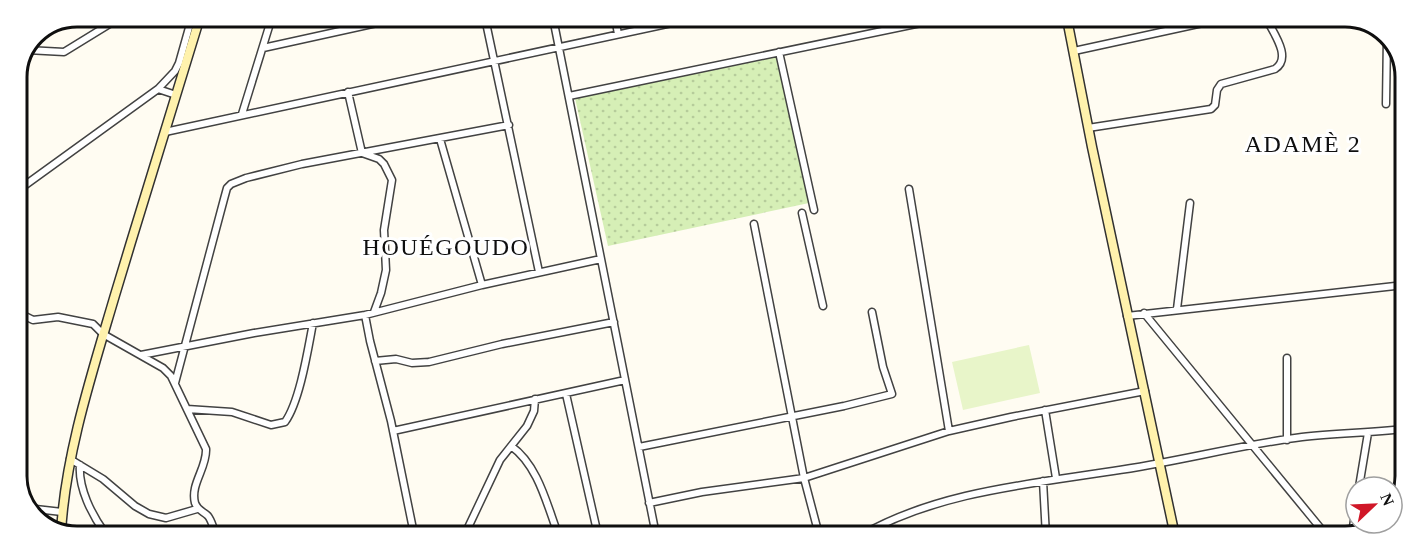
<svg xmlns="http://www.w3.org/2000/svg" width="1422" height="553" font-family="'Times New Roman',serif">
<defs>
<pattern id="grass-dots" width="8" height="8" patternUnits="userSpaceOnUse" patternTransform="scale(1.5)"><rect width="8" height="8" fill="#d6efb6"/><path d="M2 2h.1M6 6h.1" fill="none" stroke="#b6cc9b" stroke-width="1.8" stroke-linecap="round"/></pattern>
</defs>
<rect width="100%" height="100%" fill="#fffcf2"/>
<path fill="url(#grass-dots)" d="M777 57 809 203 608 246 575 98Z"/>
<path fill="#e8f5c9" d="M1029 345 1040 393 963 410 952 362Z"/>
<g fill="none" stroke-linecap="round" stroke-linejoin="round">
<defs>
<path id="street" d="M485 18 539 272
M553 18 656 535
M615 18 618 34
M263 48 404 17
M27 50 64 52 121 17
M1074 51 1221 19
M779 52 814 210
M158 89 176 95
M348 92 362 153 379 159 384 164 392 180 384 230 386 270 381 293 374 312
M569 96 940 19
M1386 104 1387 36
M242 114 272 17
M1088 128 1211 109 1215 105 1217 90 1221 84 1275 69C1292 58 1274 34 1267 20
M165 132 695 18
M440 139 482 285
M909 189 949 431
M17 191 158 89 175 71 179 63 192 17
M802 213 823 306
M1177 309 1190 203
M17 312 33 320 58 317 93 324 103 334 163 368 171 376 206 449C207 468 190 484 195 503 198 511 203 511 208 516 212 521 213 528 216 534
M1144 313 1327 536
M365 315 370 341 391 421 414 534
M1127 316 1404 285
M141 355 254 333 365 315 482 285 601 259
M375 361 396 359 412 363 429 362 502 344 614 322
M175 383 224 199 227 188 231 184 246 178 302 164 509 125
M566 394 598 535
M187 409 232 412 271 425 285 422C300 401 308 349 313 323
M1045 410 1056 478
M393 431 625 380
M1287 440V358
M511 446C538 465 547 505 558 534
M639 447 844 406 892 394 883 367 872 312
M70 459 103 479 135 506 149 514 166 518 197 509
M80 465C78 488 92 515 105 533
M1043 481 1046 536
M1359 487 1368 433
M649 503 702 492 804 478 754 224
M27 508 62 512
M465 534 500 460 527 426 534 411 535 399
M1352 534 1356 507
M819 535 804 478 949 431 1011 417 1145 391
M862 535C937 492 1030 484 1113 471 1177 462 1239 445 1302 437 1336 433 1369 433 1403 429"/>
<path id="secondary" d="M1067 19 1092 147 1175 536
M61 533C65 455 93 370 115 295 143 202 172 109 200 17"/>
</defs>
<use href="#street" stroke="#424242" stroke-width="9"/>
<use href="#secondary" stroke="#313131" stroke-width="11"/>
<use href="#street" stroke="#fff" stroke-width="6"/>
<use href="#secondary" stroke="#fff2ad" stroke-width="8"/>
</g>
<g text-anchor="middle" dominant-baseline="central" stroke-width="6" stroke-linejoin="round" paint-order="stroke">
<g font-size="24" letter-spacing="1.5" fill="#0f0f0f" stroke="#fff">
<text x="1303" y="144">ADAMÈ 2</text>
<text x="446" y="247">HOUÉGOUDO</text>
</g>
</g>
<path d="M0 0H1422V553H0ZM77 27H1345A50 50 0 0 1 1395 77V476A50 50 0 0 1 1345 526H77A50 50 0 0 1 27 476V77A50 50 0 0 1 77 27Z" fill="#fff" fill-rule="evenodd"/>
<path fill="none" stroke="#0f0f0f" stroke-width="3" d="M77 27H1345A50 50 0 0 1 1395 77V476A50 50 0 0 1 1345 526H77A50 50 0 0 1 27 476V77A50 50 0 0 1 77 27Z"/>
<g transform="translate(1374 505) rotate(67)"><circle r="28" fill="#ffffff" stroke="#9f9f9f" stroke-width="1.5"/>
<path d="M0-4.5L10 22L0 15L-10 22Z" fill="#d01728"/>
<text y="-9" font-size="16" font-weight="bold" text-anchor="middle" fill="#0f0f0f">N</text>
</g>
</svg>
